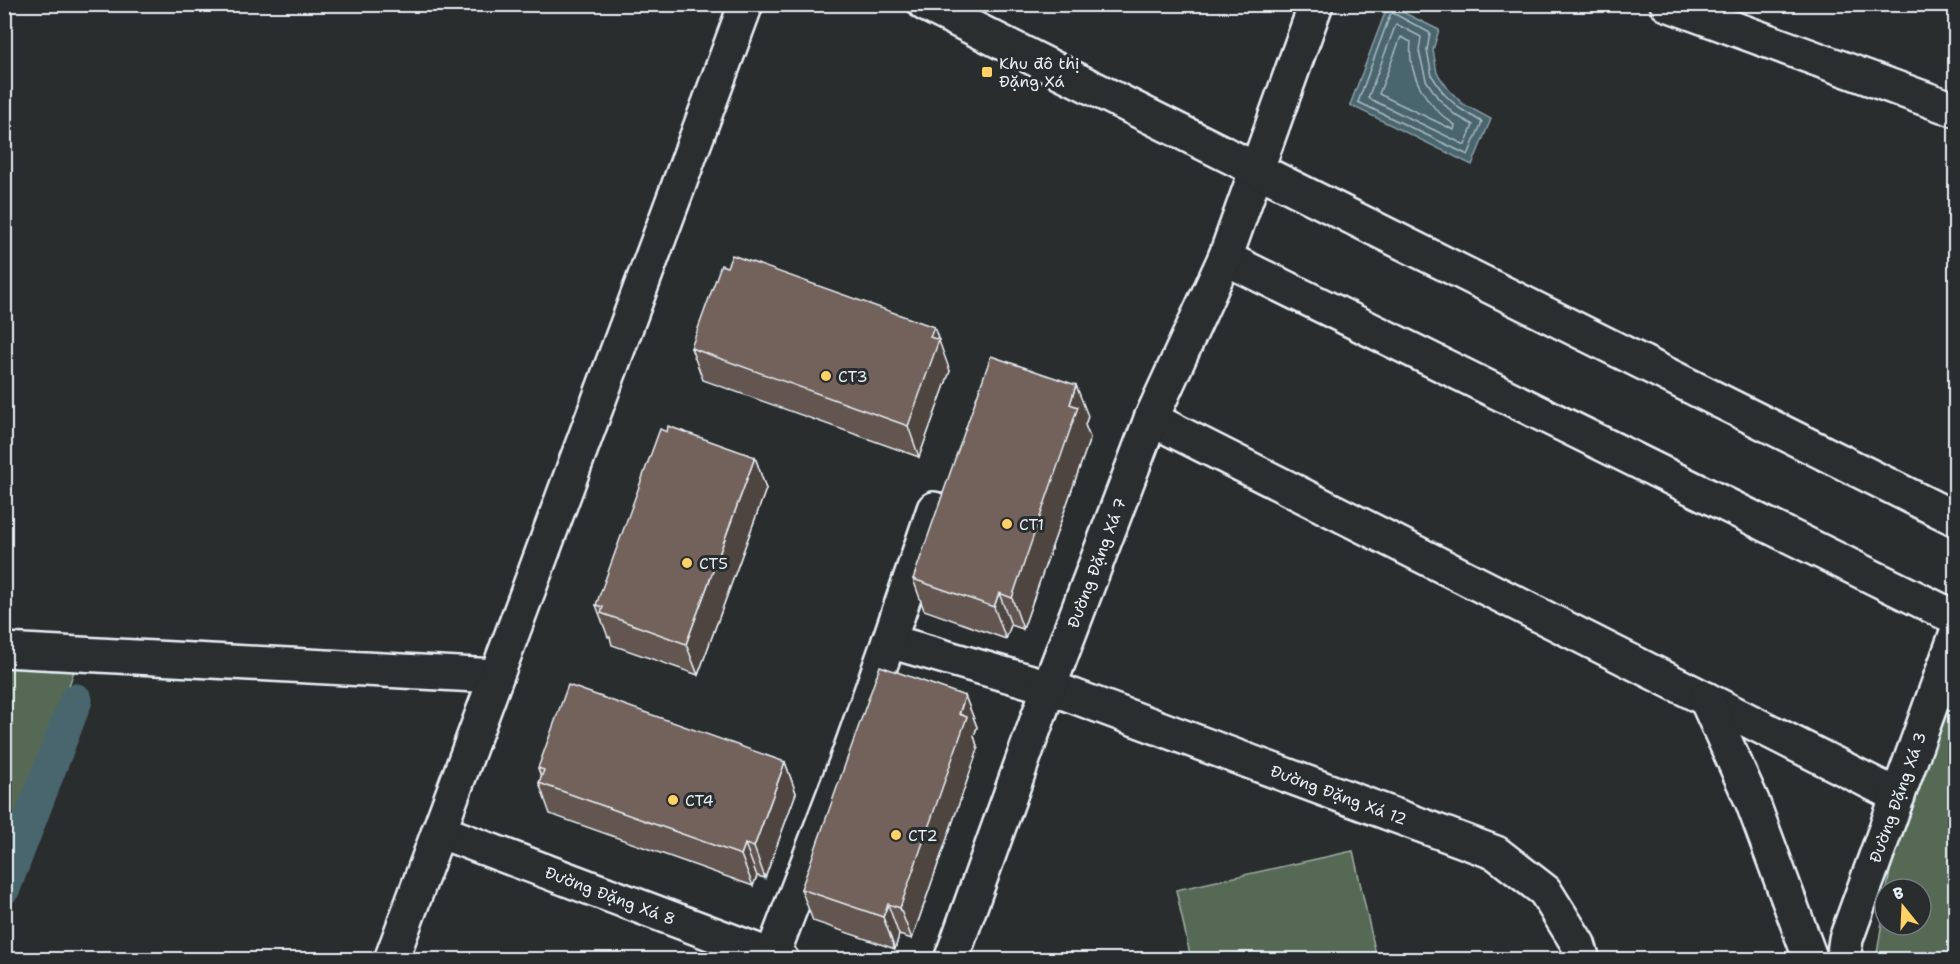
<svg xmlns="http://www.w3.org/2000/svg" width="1960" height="964" font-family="'Shantell Sans',sans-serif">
<rect width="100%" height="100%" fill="#2a2d2e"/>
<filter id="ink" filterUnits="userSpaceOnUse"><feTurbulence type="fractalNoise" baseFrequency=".0167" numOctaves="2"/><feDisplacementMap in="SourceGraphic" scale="12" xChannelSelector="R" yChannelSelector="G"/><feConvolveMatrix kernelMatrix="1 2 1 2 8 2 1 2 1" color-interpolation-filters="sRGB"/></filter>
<g filter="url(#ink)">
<path fill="#546955" stroke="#9eada6" stroke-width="1.5" d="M5 650H81L5 877Z
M1955 679V959L1876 960 1885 903V925H1921V889H1887L1897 828Z
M1353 851 1377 959H1191L1176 890Z"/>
<path fill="#4a656e" stroke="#899da5" stroke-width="1.5" d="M1388 5 1439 30 1433 50 1437 73 1449 90 1463 104 1491 119 1472 165 1350 105Z"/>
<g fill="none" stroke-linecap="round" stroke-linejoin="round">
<path stroke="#a9b9c1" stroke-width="1.5" d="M1393 13 1430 33 1427 50 1432 76 1444 94 1459 108 1482 122 1468 155 1358 102 1390 15Z
M1396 24 1421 37 1419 51 1426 80 1438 98 1454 114 1473 125 1465 145 1368 98Z
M1401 37 1411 42C1407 75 1428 108 1455 125L1454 130 1379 94Z"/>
<path stroke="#4a656e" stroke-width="33" d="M4 888 76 700"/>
<defs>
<g id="minor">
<path d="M1667 4 1956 110"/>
<path d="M1225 258 1956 618"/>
<path d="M1151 419 1898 796"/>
<path id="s1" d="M934 509 889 641 1049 687 1496 853 1545 891 1578 944 1583 960"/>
<path d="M4 650 496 676"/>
<path d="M1706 699 1752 801 1811 960"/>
<path id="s2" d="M439 831 782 960"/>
<path d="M772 956 844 768 889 641"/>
<path id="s3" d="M951 960 1049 687 1151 419 1225 258 1316 4"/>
<path id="s4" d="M1843 960 1846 939 1956 635"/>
</g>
<path id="tertiary" d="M925 4 1956 519
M391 960 746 4"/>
</defs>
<use href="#minor" stroke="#e8f1f8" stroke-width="38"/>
<use href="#tertiary" stroke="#e8f1f8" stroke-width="38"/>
<use href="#minor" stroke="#2a2d2e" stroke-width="33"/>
<use href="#tertiary" stroke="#2a2d2e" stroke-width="33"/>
</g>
<path fill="#63544f" stroke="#e8f1f8" stroke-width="1.5" d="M691 348 950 371 919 457 703 380Z
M1088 416 1085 425 1090 438 1023 629 1011 625 1006 639 924 610 913 579Z
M755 457 766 489 698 675 612 645 610 637H608L596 605Z
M965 696 977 727 974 736 978 749 912 939 899 935 895 949 813 921 801 889Z
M785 762 796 793 765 878 757 876 753 886 550 814 539 783 541 777 538 768Z"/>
<path fill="#504540" stroke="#e8f1f8" stroke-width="1.5" d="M934 327 950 371 919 457 908 426 930 337Z
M1076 385 1088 416 1085 425 1090 438 1023 629 1012 598 1070 404Z
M755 457 766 489 698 675 686 644Z
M999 593 1011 625 1006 639 994 607Z
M965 696 977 727 974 736 978 749 912 939 900 908Z
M785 762 796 793 765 878 754 847Z
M745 844 757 876 753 886 741 855Z
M888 904 899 935 895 949 883 917Z"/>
<path fill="#73625c" stroke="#e8f1f8" stroke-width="1.5" d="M732 255 934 327 930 337 939 340 908 426 691 348 721 265 727 267Z
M991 356 1076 385 1070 404 1078 407 1012 598 999 593 994 607 913 579Z
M668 426 755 457 686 644 601 613 603 607 596 605 660 429 667 432Z
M880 666 965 696 959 714 967 717 900 908 888 904 883 917 801 889Z
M568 685 785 762 754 847 745 844 741 855 539 783 544 770 538 768Z"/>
</g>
<g fill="#ffd166" stroke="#2a2d2e" stroke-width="2">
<rect x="981" y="66" width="12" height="12" rx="3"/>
<circle cx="826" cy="376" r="6"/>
<circle cx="1007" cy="524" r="6"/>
<circle cx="687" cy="563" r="6"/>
<circle cx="673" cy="800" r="6"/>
<circle cx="896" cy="835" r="6"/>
</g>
<g text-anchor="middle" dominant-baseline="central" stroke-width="6" stroke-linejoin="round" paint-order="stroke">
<g font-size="16" fill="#e8f1f8" stroke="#2a2d2e" text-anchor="start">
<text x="999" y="63">Khu đô thị<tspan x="999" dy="18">Đặng Xá</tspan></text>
<text x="838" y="376">CT3</text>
<text x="1019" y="524">CT1</text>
<text x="699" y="563">CT5</text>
<text x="685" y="800">CT4</text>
<text x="908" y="835">CT2</text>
</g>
<g font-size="16" fill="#e8f1f8" stroke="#2a2d2e">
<text stroke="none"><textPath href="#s3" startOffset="423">Đường Đặng Xá 7</textPath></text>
<text stroke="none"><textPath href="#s1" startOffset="615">Đường Đặng Xá 12</textPath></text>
<text stroke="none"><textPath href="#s4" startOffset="172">Đường Đặng Xá 3</textPath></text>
<text stroke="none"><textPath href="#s2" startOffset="183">Đường Đặng Xá 8</textPath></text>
</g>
</g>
<rect width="1960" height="964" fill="none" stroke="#2a2d2e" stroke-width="24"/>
<rect x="12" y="12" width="1936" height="940" fill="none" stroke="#e8f1f8" stroke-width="2" filter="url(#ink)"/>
<g transform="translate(1903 907) rotate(342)"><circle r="28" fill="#2a2d2e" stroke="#767b7f" stroke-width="1.5"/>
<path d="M0-4.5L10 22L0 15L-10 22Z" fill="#ffd166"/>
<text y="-9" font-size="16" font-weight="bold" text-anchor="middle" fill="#e8f1f8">B</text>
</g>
</svg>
